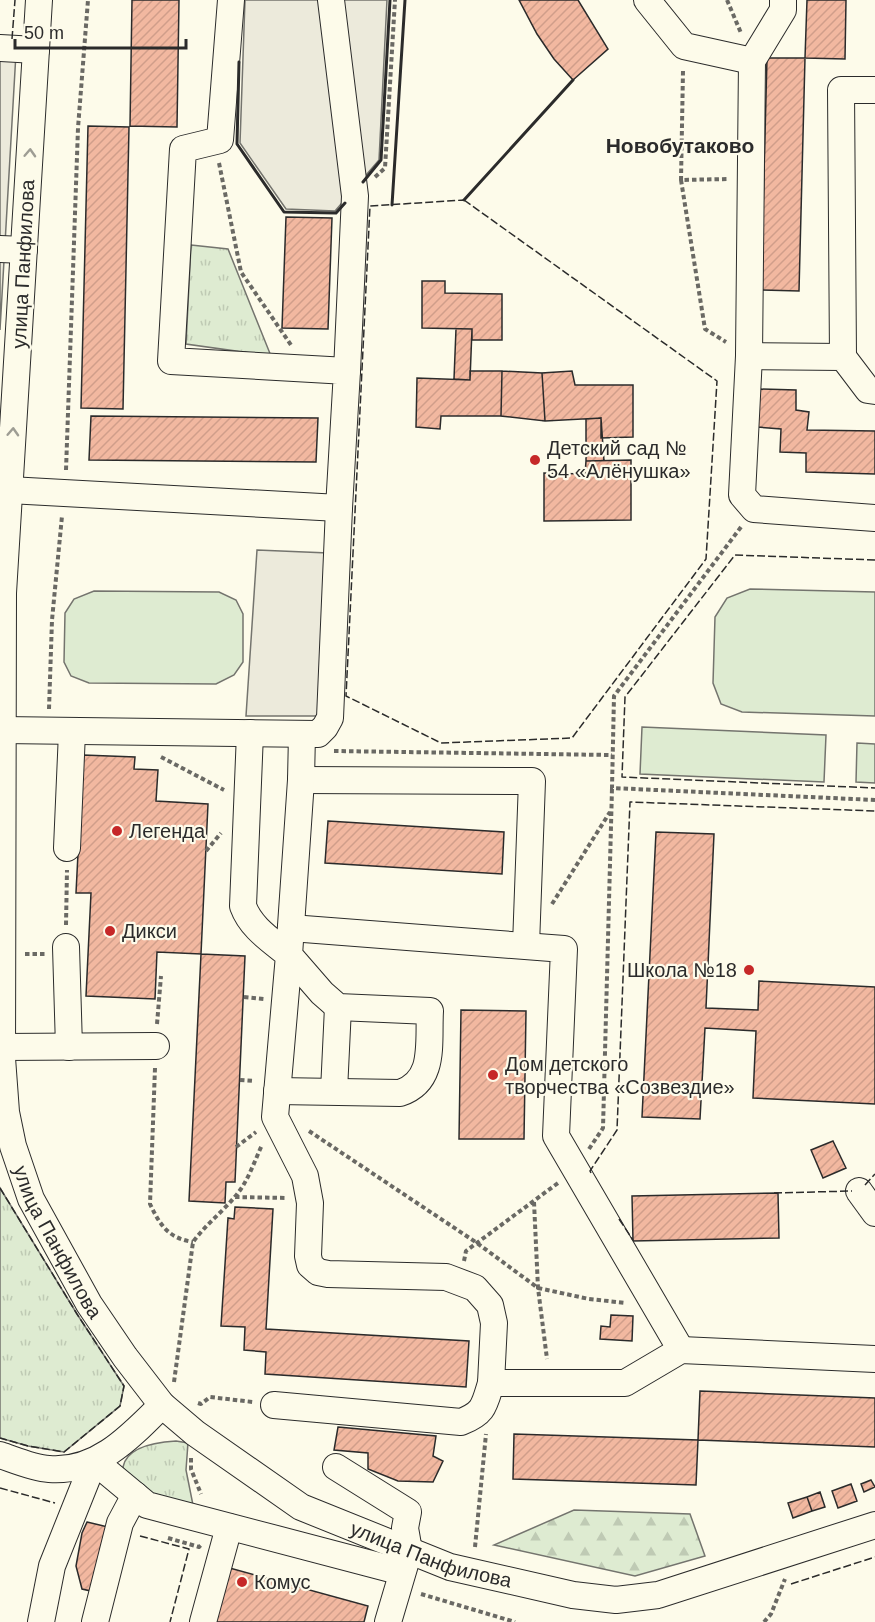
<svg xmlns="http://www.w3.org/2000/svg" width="875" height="1622" font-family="Arial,sans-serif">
<defs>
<pattern id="grass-tufts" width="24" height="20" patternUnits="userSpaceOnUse" patternTransform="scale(1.5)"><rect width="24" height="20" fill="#deebd1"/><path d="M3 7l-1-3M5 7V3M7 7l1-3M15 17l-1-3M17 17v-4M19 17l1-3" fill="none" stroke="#bfcab4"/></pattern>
<pattern id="forest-firs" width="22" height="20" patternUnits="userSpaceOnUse" patternTransform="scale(1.5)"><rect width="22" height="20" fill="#deebd1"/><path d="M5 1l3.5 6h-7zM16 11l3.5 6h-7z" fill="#bfcab4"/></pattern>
<pattern id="building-hatch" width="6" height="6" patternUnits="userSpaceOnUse" patternTransform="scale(1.5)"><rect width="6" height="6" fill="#f2b8a0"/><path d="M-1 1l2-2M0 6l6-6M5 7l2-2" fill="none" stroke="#d09e8a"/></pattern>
</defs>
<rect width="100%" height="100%" fill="#fdfbea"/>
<path fill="url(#grass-tufts)" stroke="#74746e" stroke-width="1.5" d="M191 245 228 249 271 356 186 344Z
M0 1188 77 1314 124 1386 120 1406 64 1452 28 1446 0 1438Z
M176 1441 188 1443 186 1470 193 1505 127 1486C126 1481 123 1473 123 1467 127 1446 159 1442 176 1441Z"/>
<path fill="url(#forest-firs)" stroke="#74746e" stroke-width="1.5" d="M574 1510 690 1514 705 1556 635 1576 494 1545Z"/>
<path fill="#deebd1" stroke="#74746e" stroke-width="1.5" d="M750 589 875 592V716L742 712 721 704 713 683 715 617 727 598Z
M94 591 219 592 236 600 243 614V662L234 675 216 684 89 683 71 676 64 662 65 613 74 599Z
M642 727 826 735 824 782 640 774Z
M857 743 875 744V783L856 782Z"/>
<path fill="#eceadb" stroke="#74746e" stroke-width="1.5" d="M245 0H387L379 160 335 211 286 209 240 143Z
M0 52 16 53 0 330Z
M257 550 328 553 319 716H246Z"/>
<path fill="url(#building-hatch)" stroke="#2b2b2b" stroke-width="1.5" d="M132 0H179L177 127 130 126Z
M519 0H578L608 49 573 80 554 59 537 34Z
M807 0H846L845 59 805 58Z
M767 58H805L799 291 761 290Z
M88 126 129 127 123 409 81 408Z
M286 217 332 218 328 329 282 328Z
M422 281H445V293L502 294V340H472V329L422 328Z
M456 329H472L470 380 454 379Z
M470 371H502L501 416H441L440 429 416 427 417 378 470 380Z
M502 371 542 373 545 421 501 416Z
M572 371 575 385H633V437L601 438V418L545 421 542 373Z
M759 389 796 390V410L809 412 807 430 875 431V474L806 472V453L780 452 781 429 757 427Z
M91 416 318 418 316 462 89 460Z
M601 418 604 461H586V419Z
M631 460V520L544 521V473L585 474 586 461Z
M83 755 135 757 134 769 158 770 156 801 208 804 201 954 157 952 155 999 86 996 91 893H76Z
M328 821 504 832 502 874 325 863Z
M656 832 714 834 706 1008 758 1010 759 981 875 987V1104L753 1098 756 1031 705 1028 700 1119 642 1117Z
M201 954 245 956 235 1182H226L225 1203 189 1201Z
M461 1010 526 1011 524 1139H459Z
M833 1141 846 1168 823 1178 811 1150Z
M778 1193 779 1238 633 1241 632 1196Z
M235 1207 273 1209 266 1329 469 1341 466 1387 265 1374 266 1352 244 1350 245 1327 221 1326 228 1218 234 1219Z
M611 1315 633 1316 632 1341 600 1339 601 1326 610 1327Z
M700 1391 875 1398V1447L698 1440Z
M338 1427 436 1436 433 1456 443 1461 433 1482 398 1481 368 1469V1453L334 1450Z
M514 1434 698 1440 696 1485 513 1479Z
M871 1480 875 1487 864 1492 861 1484Z
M851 1484 857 1501 838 1508 832 1491Z
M820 1492 825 1507 812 1511 807 1497Z
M807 1497 812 1511 793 1518 788 1503Z
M87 1522 108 1527 91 1591 82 1589 76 1566 82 1533Z
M226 1567 368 1606 364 1622H210Z"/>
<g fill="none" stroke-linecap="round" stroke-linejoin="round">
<defs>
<g id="minor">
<path id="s1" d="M39 0 3 593 2 1058 6 1112 13 1146 31 1199 89 1304 125 1357 162 1405 195 1433 301 1507 450 1567 573 1595 616 1600 658 1595 875 1525"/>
<path d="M331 0 355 196 347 371"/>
<path d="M647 0 684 46 752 61"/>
<path d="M783 0V10L752 61 749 356 742 495 754 509 875 518"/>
<path d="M0 48 36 50"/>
<path d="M0 249 24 250"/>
<path d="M749 356 843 357 868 390 875 391"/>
<path d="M843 357 841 90H875"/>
<path d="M9 490 339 508 347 371 171 361 183 149 220 140 231 0"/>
<path d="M2 730 318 734 325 727 330 718 339 508"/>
<path d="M250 733 243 906C251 928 271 940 289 955L275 1117 305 1176 310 1203 308 1256 310 1265 318 1272 328 1274 446 1277 475 1288 490 1305 494 1323 491 1383H625L681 1350 875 1359"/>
<path d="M301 780 532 781 526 945"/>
<path d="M67 848 72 732"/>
<path d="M291 928 564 949 556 1136 681 1350"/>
<path d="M66 947 69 1047"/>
<path d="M2 1047 156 1046"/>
<path d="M277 1091 400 1093C436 1081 428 1043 430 1011L338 1007 322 993 289 955 301 780 302 734"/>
<path d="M334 1091 338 1007"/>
<path d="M859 1191 875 1213"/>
<path d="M274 1405 461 1422C484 1413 484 1406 491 1383"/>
<path d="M0 1455C15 1460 33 1468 49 1469 97 1473 131 1436 162 1405"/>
<path d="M336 1467 408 1512 405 1528 409 1551 388 1622"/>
<path d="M41 1622 52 1566 94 1461 147 1505 402 1572"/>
<path d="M95 1622 120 1523 135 1495"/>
<path d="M203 1622 229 1527"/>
</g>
</defs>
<use href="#minor" stroke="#2b2b2b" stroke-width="28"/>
<path stroke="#6a6964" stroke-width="4" stroke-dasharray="4.5 3" stroke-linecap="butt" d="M727 0 741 33
M683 71 681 180 729 179
M219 163 241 272 291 345
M375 177 385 168 395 0
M681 180 705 329 726 342
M66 470 78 128 88 0
M741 527 614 696 612 788 875 800
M49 709 52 620 62 516
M334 751 612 755
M161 757 224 790
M206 851 221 833
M552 904 610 812
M66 925 67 870
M25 954H45
M244 997 264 999
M157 1024 161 976
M155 1068 150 1204C160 1225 168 1238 193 1242
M240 1080 254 1081
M309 1131 477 1243 538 1288 589 1299 626 1303
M236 1147 256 1132
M589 1149 603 1128 612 788
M235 1197 287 1198
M534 1202 538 1288 547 1359
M464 1261 466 1251 558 1183
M174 1382 193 1242C208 1221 231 1206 244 1184 251 1172 256 1158 262 1145
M198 1403 201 1404 210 1397 253 1402
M191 1458V1469L201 1494
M168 1538 199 1547 201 1545
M475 1547 486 1434
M421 1594 515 1622
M764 1622 771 1614 785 1579"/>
<use href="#minor" stroke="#fdfbea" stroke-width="26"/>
<path stroke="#2b2b2b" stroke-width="1.5" stroke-dasharray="8 3" stroke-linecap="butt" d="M12 39 15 0
M464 200 717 381 706 559 572 738 441 743 346 696 370 206Z
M875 560 735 555 625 697 622 777 875 788
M591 1173 590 1171 617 1130 630 802 875 811
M865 1185 875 1174
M0 1188 77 1314 124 1386 120 1406 64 1452 28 1446 0 1438
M774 1193 852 1191
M619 1219 633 1240
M0 1488 55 1503
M140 1536 189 1549 170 1622
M791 1584 875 1557"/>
<path stroke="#2b2b2b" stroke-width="3" d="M239 62 237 144 284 212 336 213 345 203
M363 182 381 160 390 0
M464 200 573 80
M392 205 405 0"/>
</g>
<defs><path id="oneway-chevron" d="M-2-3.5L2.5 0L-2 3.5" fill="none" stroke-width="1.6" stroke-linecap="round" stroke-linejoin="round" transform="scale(1.5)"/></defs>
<g stroke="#9e9d94">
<use href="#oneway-chevron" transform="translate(30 153) rotate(-87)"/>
<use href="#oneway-chevron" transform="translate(13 432) rotate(-87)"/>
</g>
<g fill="#c62828" stroke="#fdfbea" stroke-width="2">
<circle cx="535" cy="460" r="6"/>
<circle cx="117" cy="831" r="6"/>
<circle cx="110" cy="931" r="6"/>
<circle cx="749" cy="970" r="6"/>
<circle cx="493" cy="1075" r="6"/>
<circle cx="242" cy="1582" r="6"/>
</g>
<g text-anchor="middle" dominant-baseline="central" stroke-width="4.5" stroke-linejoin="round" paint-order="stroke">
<g font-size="20" fill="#2b2b2b" stroke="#fdfbea">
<text transform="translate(23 264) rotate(-87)">улица Панфилова</text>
<text stroke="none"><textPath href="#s1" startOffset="1254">улица Панфилова</textPath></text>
<text stroke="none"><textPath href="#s1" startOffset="1760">улица Панфилова</textPath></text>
</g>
<g font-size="20" fill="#2b2b2b" stroke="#fdfbea" text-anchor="start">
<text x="547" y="448">Детский сад №<tspan x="547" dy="23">54 «Алёнушка»</tspan></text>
<text x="129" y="831">Легенда</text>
<text x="122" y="931">Дикси</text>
<text x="737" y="970" text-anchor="end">Школа №18</text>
<text x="505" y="1064">Дом детского<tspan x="505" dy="23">творчества «Созвездие»</tspan></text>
<text x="254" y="1582">Комус</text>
</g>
<g font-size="21" font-weight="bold" fill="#2b2b2b" stroke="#fdfbea">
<text x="680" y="145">Новобутаково</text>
</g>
</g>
<path d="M15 39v9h171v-9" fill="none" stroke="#2b2b2b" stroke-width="3"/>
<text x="24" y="39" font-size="18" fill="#2b2b2b" stroke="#fdfbea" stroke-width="4.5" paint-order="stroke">50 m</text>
</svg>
